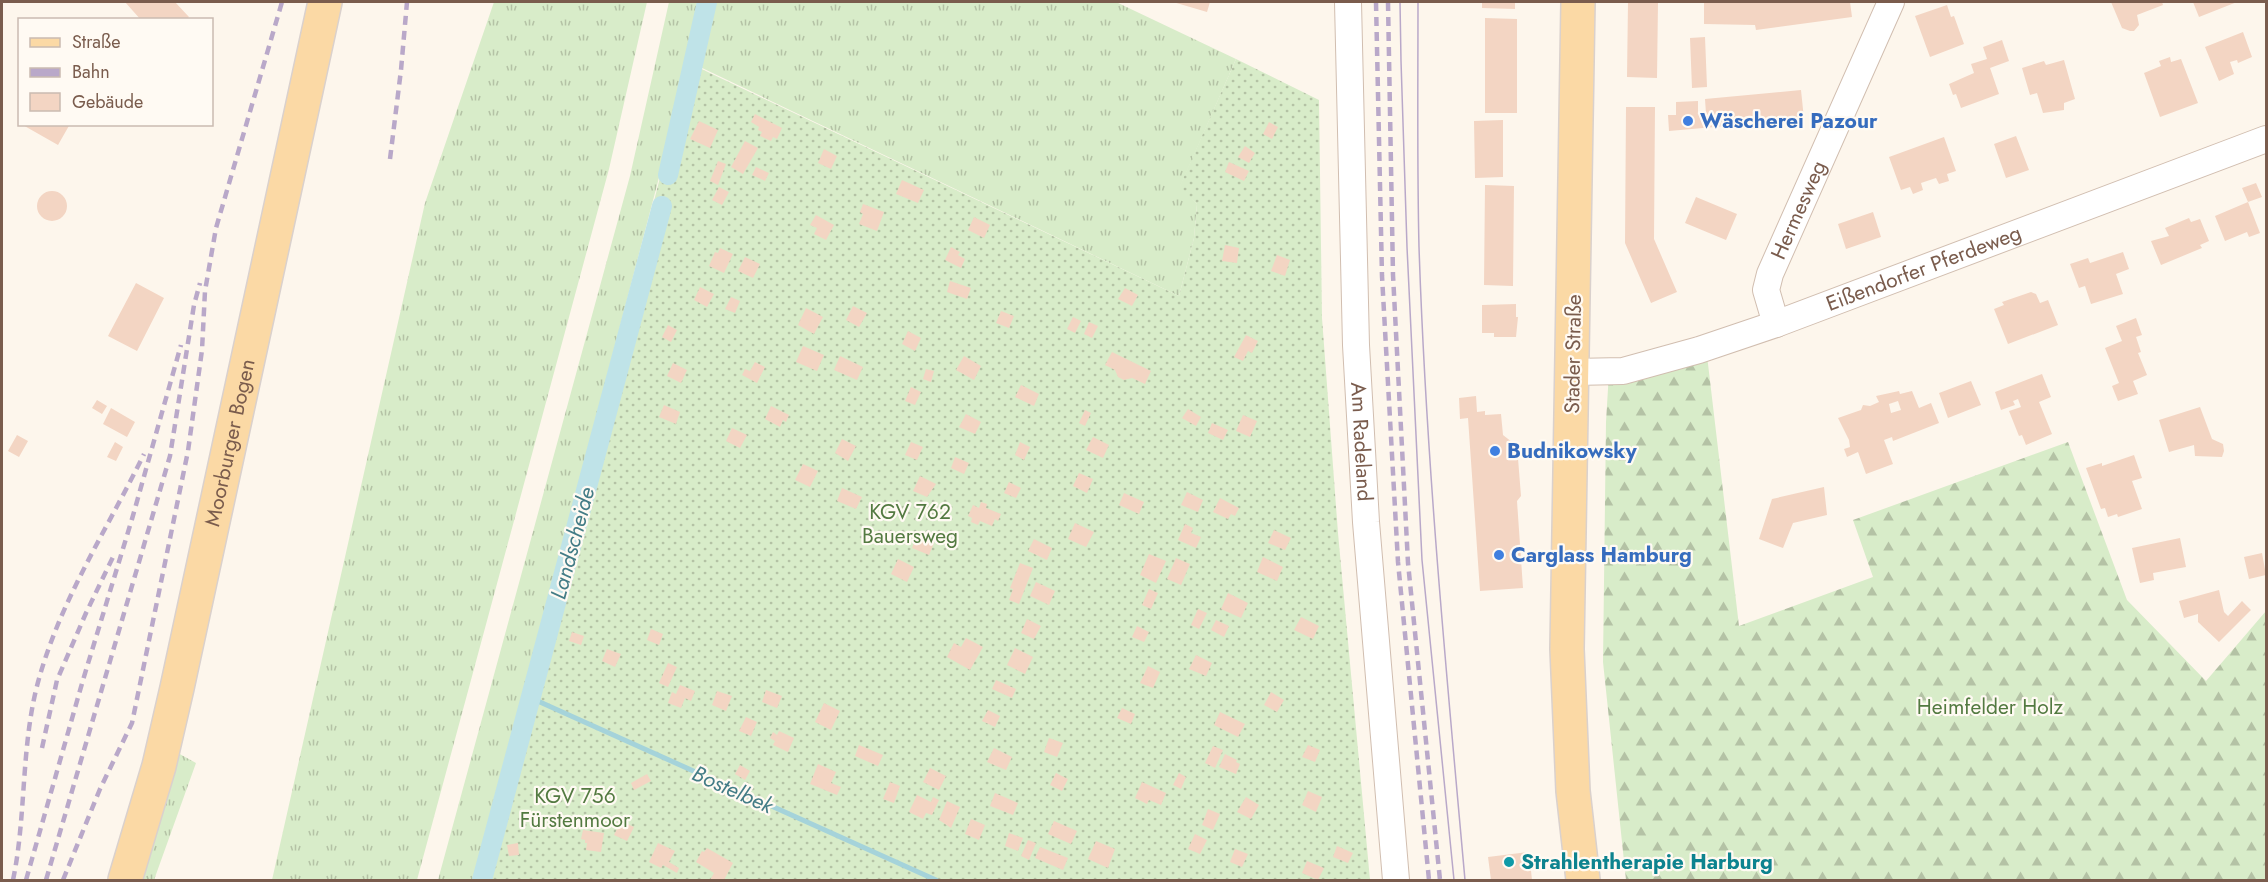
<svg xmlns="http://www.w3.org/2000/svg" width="2268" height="882" font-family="Jost,sans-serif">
<defs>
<pattern id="grass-tufts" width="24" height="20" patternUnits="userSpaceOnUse" patternTransform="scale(1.5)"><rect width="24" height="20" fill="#d8ecc9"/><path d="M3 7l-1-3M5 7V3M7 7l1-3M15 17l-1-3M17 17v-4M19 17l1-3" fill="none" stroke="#b4c2a5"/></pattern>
<pattern id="forest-firs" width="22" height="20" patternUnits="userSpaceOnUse" patternTransform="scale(1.5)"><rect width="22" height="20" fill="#d8ecc9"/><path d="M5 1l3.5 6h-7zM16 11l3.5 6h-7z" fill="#b4c2a5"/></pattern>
<pattern id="garden-dots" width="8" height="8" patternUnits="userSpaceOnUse" patternTransform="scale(1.5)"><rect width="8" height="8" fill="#d8ecc9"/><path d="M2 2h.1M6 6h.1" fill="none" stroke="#b4c2a5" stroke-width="1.8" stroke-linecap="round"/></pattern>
</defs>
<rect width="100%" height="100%" fill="#fdf6ec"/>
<path fill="url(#grass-tufts)" d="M494 2H647L609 169 417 880H272L425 203Z
M669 2H702L689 63 475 880H438L630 176Z
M714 2H1116L1236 59 1180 187 1197 204 1194 238 1179 296 700 67Z
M178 753 196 763 154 880H139Z"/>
<path fill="url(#forest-firs)" d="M1706 347 1739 626 1873 577 1853 520 2068 442 2127 600 2206 681 2266 611V880H1626L1603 662 1606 422 1609 372Z"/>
<path fill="url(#garden-dots)" d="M1236 59 1319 100 1322 318 1338 533 1370 880H479L526 706 689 63 1179 296 1194 238 1197 204 1179 188Z"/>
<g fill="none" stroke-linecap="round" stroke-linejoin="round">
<path stroke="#a5d3da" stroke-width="5" d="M531 698 936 880"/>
<path stroke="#bfe3e8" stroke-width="20" d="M668 175 707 2
M482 880 662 206"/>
</g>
<path fill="#f3d5c3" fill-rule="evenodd" d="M125 2H175L189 17 186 20H141Z
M1173 2H1210L1207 12Z
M1482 2H1515V9L1482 8Z
M1628 2H1658L1657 78 1627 77Z
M1704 2H1850L1852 17 1756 30 1755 25 1704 24Z
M2111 2H2162L2163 5 2137 15 2139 25 2134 31H2130L2122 28Z
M2193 2H2237L2199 17Z
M1947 5 1951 17 1954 16 1964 44 1930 57 1915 16Z
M1485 18 1517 19V113H1485Z
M2243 32 2252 57 2238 63 2237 60 2230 62 2234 74 2219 81 2205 47Z
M1705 37 1707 87 1692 88 1690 38Z
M2002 40 2009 61 1990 68 1999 94 1961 108 1956 94 1953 95 1949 84 1974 73 1971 64 1987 59 1983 47Z
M2170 57 2171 62 2181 59 2198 103 2160 117 2144 73 2161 66 2159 61Z
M2064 60 2075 99 2064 103V110L2043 113 2037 93 2030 95 2022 68 2044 61 2046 65Z
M1801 90 1804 119 1669 131 1668 115H1676V102L1698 101V114H1706L1705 99Z
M1626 107H1655L1654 239 1677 292 1651 303 1625 243Z
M755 114 782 128 777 139 773 137 771 141 760 136 762 132 758 130 759 127 751 122Z
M1503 120V177L1475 178 1474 121Z
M699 121 718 130 710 148 690 139Z
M1269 122 1278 127 1272 139 1263 134Z
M21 124H70L58 145Z
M2016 136 2029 170 2006 178 1994 144Z
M1944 137 1956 171 1947 174 1949 181 1939 184 1936 178 1921 183 1923 190 1913 194 1910 187 1901 190 1889 157Z
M745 141 758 148 743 174 731 167Z
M1245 146 1255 153 1249 163 1238 157Z
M824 149 837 156 831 169 818 163Z
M718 161 726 164 718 185 710 181Z
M1229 162 1249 171 1244 181 1225 172Z
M756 167 769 173 765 181 752 175Z
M902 180 924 190 918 203 896 194Z
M2256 183 2262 197 2248 202 2242 188Z
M1485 185 1514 186 1513 286 1484 285Z
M719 187 729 192 722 205 712 200Z
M37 206a15 15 0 1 1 30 0a15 15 0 1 1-30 0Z
M1696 197 1737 214 1726 240 1685 223Z
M2248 202 2260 233 2249 237 2247 232 2225 241 2215 216Z
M863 204 884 212 877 231 859 224 863 214 860 212Z
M1873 212 1881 237 1846 249 1838 224Z
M816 215 834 225 826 240 814 234 817 228 810 225Z
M974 217 990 225 984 238 968 230Z
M2189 218 2191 222 2200 219 2209 241 2200 245 2202 248 2161 265 2151 241 2169 236 2165 228Z
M1225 245 1239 248 1237 263 1222 261Z
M951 247 960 252 958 255 965 259 961 268 945 260Z
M720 248 733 254 724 273 709 266 715 252 718 253Z
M2123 252 2129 269 2116 274 2123 294 2091 304 2085 286 2079 288 2070 264 2088 258 2090 263Z
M1277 255 1290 260 1285 276 1271 271Z
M745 257 760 264 753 278 738 271Z
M950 281 971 288 967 299 947 292Z
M136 283 164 298 137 351 108 336Z
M700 287 714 294 707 307 694 300Z
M1125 288 1138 295 1132 306 1118 299Z
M2031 292 2036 294 2040 303 2048 300 2058 325 2008 344 1994 309 2004 305 2002 302Z
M731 297 740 301 735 313 725 309Z
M1516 304V317H1518L1516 337H1494V333H1482V305Z
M853 306 867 313 859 327 846 320Z
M806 308 823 317 814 334 798 325Z
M1001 311 1014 316 1009 328 996 323Z
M1073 317 1081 321 1075 333 1067 329Z
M2136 318 2142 335 2136 337 2141 352 2138 353 2147 375 2133 381 2138 394 2118 401 2112 386 2119 383 2105 348 2122 341 2116 326Z
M1089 322 1098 326 1092 338 1084 334Z
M668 325 677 330 671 342 662 337Z
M908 331 921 338 915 351 902 344Z
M1246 335 1258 341 1252 353 1248 351 1243 361 1234 357Z
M803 346 824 355 817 371 796 362Z
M1112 352 1151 371 1145 384 1132 378 1124 380 1118 377 1115 370 1105 365Z
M840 356 863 367 857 380 834 370Z
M964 356 981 366 974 380 956 370Z
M755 362 765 367 757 383 742 375 745 369 750 371Z
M673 363 687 370 681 383 667 376Z
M926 369 934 371 931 382 923 379Z
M2042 374 2051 397 2039 402 2052 434 2026 445 2022 435 2019 436 2009 411 2021 407 2018 399 2013 401 2015 405 2001 410 1995 392Z
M1971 381 1981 405 1948 418 1939 393Z
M1021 385 1039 394 1034 406 1015 397Z
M911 387 921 392 915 405 905 401Z
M1899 391 1900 394 1912 391 1919 408 1931 403 1939 423 1893 441 1892 437 1884 440 1893 464 1866 474 1858 452 1847 457 1844 449 1850 447 1849 440 1838 418 1861 410 1863 405 1870 406 1879 402 1876 396ZM1898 401 1901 410 1891 413 1889 404Z
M1476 396 1477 412 1485 411V415L1501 414 1503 435 1517 446 1521 496 1517 501 1523 588 1480 591 1468 418 1460 419 1459 398Z
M97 400 107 406 102 414 92 408Z
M664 405 680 412 676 424 659 417Z
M771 406 789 415 786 422 783 420 780 427 765 419Z
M2200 407 2212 439 2223 444 2224 451 2222 457 2195 456 2194 445 2169 452 2159 420Z
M111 408 135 422 127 437 103 424Z
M1188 409 1201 417 1196 426 1182 418Z
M1085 410 1091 413 1085 426 1079 423Z
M966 414 981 422 975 434 959 427Z
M1243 415 1257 421 1250 437 1236 431Z
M1212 423 1228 430 1223 440 1208 433Z
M732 428 747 435 740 448 726 441Z
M17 435 28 441 19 457 8 451Z
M1093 437 1109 445 1103 458 1086 450Z
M842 439 856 446 848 461 835 453Z
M115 442 123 447 116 461 107 457Z
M911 442 923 447 917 460 905 455Z
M1020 442 1030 447 1024 460 1015 455Z
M2134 455 2142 478 2132 481 2142 509 2118 517 2117 514 2108 517 2105 508 2101 509 2086 468 2102 463V466Z
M955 457 969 463 964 474 951 468Z
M803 464 818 471 810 487 795 480Z
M1079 473 1093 479 1087 493 1073 486Z
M920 476 936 484 927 497 913 491Z
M1009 482 1021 488 1016 498 1004 493Z
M1824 487 1827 515 1793 523 1783 548 1759 539 1772 499Z
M842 488 862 497 856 509 837 501Z
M1187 492 1203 500 1198 512 1181 505Z
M1124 493 1144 502 1139 514 1119 505Z
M1220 498 1239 508 1235 516 1231 514 1228 519 1213 512Z
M981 502 987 504 986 508 1001 514 998 521 995 519 992 526 980 521 978 525 971 522 972 518 968 516 973 505 979 508Z
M1075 523 1094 532 1086 547 1068 539Z
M1185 524 1193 528 1191 533 1201 537 1196 548 1178 540Z
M1274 530 1291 538 1285 550 1268 543Z
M917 535 934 543 929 555 912 548Z
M2180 538 2186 567 2153 573 2154 580 2140 583 2132 548Z
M1034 539 1052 548 1047 560 1028 551Z
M2262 553 2266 575 2249 579 2244 557Z
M1149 554 1166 561 1156 583 1140 575Z
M1263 557 1283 567 1277 581 1257 572Z
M1176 558 1190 564 1181 585 1167 579Z
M898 559 914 567 907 582 891 574Z
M1020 563 1033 568 1019 604 1009 600 1013 589 1010 588Z
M1036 582 1055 591 1049 605 1030 596Z
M1149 589 1158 593 1151 609 1142 605Z
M2219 590 2224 612 2228 616 2242 601 2251 610 2219 642 2198 622V614L2184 618 2179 601Z
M1228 593 1248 603 1241 618 1221 609Z
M1198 609 1207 613 1199 629 1191 625Z
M1301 617 1319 626 1313 639 1294 630Z
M1027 619 1041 626 1034 639 1021 633Z
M1216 620 1229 626 1224 637 1211 630Z
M1137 626 1149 632 1144 642 1132 637Z
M651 629 663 634 659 645 647 640Z
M572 632 584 636 581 645 569 641Z
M966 638 983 647 970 670 947 657 954 643 961 647Z
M1015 648 1033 657 1025 674 1007 665Z
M607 649 621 654 615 667 602 661Z
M1196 655 1212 663 1206 676 1189 669Z
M668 663 677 667 668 687 659 683Z
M1148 666 1160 672 1153 688 1140 683Z
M996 680 1016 689 1012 698 992 689Z
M680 685 695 691 691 701 685 698 681 708 668 703 672 692 676 694Z
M766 690 782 696 777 708 762 702Z
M717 691 732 696 726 711 712 705Z
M1271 692 1284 700 1277 712 1264 705Z
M824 703 840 711 831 730 815 722Z
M1122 708 1135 714 1131 724 1117 718Z
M988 710 1000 716 995 727 982 721Z
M1220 712 1245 724 1238 737 1214 725Z
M746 717 757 722 751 736 739 731Z
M779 731 794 738 788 752 773 745 775 741 770 738 773 732 777 735Z
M1049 738 1063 743 1057 757 1044 752Z
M859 745 883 755 878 766 855 756Z
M1308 745 1320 750 1315 762 1302 757Z
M1213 746 1223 750 1215 768 1205 763Z
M994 748 1012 757 1006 770 987 762Z
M1225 754 1237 760 1236 762 1240 764 1236 774 1219 767Z
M818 764 836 772 831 783 841 787 837 795 810 784Z
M740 765 750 771 745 780 735 774Z
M930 768 946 776 939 790 923 782Z
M1056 773 1068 779 1062 791 1050 785Z
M1179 773 1186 777 1181 789 1173 785Z
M647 774 651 781 634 790 631 783Z
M890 782 900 786 894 803 883 799Z
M1142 782 1166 793 1161 805 1149 800 1147 804 1135 798Z
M1308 791 1322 797 1316 812 1302 805Z
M995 793 1018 803 1013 815 990 806Z
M917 795 931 802 933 797 939 800 932 815 926 813 923 819 909 812Z
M1246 797 1259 805 1251 819 1237 812Z
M947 801 960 807 951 828 939 820Z
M1208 809 1220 814 1213 830 1202 825Z
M971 819 985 825 979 840 965 834Z
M621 821 634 827 627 841 614 835Z
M1054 821 1077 831 1071 844 1048 834Z
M583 830 604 833 601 852 586 850 587 843H585V840L581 839Z
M1009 833 1023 838 1018 851 1005 846Z
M1195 834 1207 840 1200 854 1188 849Z
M1028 840 1036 843 1029 860 1021 856Z
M1096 841 1115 849 1108 868 1088 859Z
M518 843 519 855 509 856 507 845Z
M658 843 675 851 669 862 679 868 677 873 663 865 661 868 649 862Z
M1337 846 1353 853 1348 863 1333 857Z
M1040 847 1068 858 1063 870 1035 858Z
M707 848 733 863 724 880H710L714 873 696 862 702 851 704 852Z
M1235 849 1248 854 1242 867 1230 862Z
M1529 852 1532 880H1491L1488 857Z
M1307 861 1324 868 1318 880 1302 873Z"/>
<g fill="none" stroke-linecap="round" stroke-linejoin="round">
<defs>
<g id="minor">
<path id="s1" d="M1348 2 1356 345 1366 522 1396 880"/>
<path id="s2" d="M1776 324 1766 290 1770 274 1891 2"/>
<path id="s3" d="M1573 372 1623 371 1699 350 1776 324 2266 139"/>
</g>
<g id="major">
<path d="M1578 2 1567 649 1573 791 1583 880"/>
<path id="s4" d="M125 880 159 766 177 688 325 2"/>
</g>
</defs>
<use href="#minor" stroke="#d1beb0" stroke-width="28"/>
<use href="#major" stroke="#dad1cd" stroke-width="36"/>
<use href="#minor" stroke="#fff" stroke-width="26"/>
<use href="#major" stroke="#fbd9a5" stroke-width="33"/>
<path stroke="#b9a8c9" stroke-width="1.5" d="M1400 2 1401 61 1407 247 1422 560 1454 880
M1418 2C1418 83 1417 165 1419 247 1426 459 1446 669 1465 880"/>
<path stroke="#b9a8c9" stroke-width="4.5" stroke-dasharray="9 6" stroke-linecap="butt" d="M1376 2 1382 276 1398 562 1429 880
M1388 2 1393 275 1408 563 1440 880
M390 159 401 70 407 2
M42 748 57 680 86 613 113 557
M13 880C26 818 21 753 36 690 57 605 106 532 144 454
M26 880 83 680 132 519 181 345
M46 880 170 456 194 305 200 283
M63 880 100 789 132 723 188 451 202 350 205 291 216 228 282 2"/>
</g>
<g fill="#3f7fe0" stroke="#fffaf3" stroke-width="2">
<circle cx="1688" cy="121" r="6"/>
<circle cx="1495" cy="451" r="6"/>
<circle cx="1499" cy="555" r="6"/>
</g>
<circle fill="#0f9aa8" stroke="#fffaf3" stroke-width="2" cx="1509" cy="862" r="6"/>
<g text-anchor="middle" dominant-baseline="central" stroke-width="4.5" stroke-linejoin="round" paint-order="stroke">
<g font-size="21" font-weight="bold" fill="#366cbe" stroke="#fffaf3" text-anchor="start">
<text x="1700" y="121">Wäscherei Pazour</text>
<text x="1507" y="451">Budnikowsky</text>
<text x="1511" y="555">Carglass Hamburg</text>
</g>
<g font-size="21" fill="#7a5c4d" stroke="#fffaf3">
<text stroke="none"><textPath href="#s2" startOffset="122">Hermesweg</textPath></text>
<text stroke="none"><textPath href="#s3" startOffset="368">Eißendorfer Pferdeweg</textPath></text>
<text transform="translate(1573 354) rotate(-89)">Stader Straße</text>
<text stroke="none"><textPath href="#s4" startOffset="450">Moorburger Bogen</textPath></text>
<text stroke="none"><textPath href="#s1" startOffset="440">Am Radeland</textPath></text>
</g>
<g font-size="21" fill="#537a41" stroke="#fffaf3">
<text x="910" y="512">KGV 762<tspan x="910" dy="24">Bauersweg</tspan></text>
<text x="1990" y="707">Heimfelder Holz</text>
<text x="575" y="796">KGV 756<tspan x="575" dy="24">Fürstenmoor</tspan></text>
</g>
<g font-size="21" font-weight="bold" fill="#0d838f" stroke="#fffaf3" text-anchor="start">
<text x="1521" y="862">Strahlentherapie Harburg</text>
</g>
<g font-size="22" font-style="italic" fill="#437c86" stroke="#fffaf3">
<text transform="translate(572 543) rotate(-75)">Landscheide</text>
<text transform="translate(733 789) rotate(24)">Bostelbek</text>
</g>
</g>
<rect width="2268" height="882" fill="none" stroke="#7a5c4d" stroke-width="6"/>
<rect x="18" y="18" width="195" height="108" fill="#fffaf3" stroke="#cabbb1" stroke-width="1.5"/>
<rect x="30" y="38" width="30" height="9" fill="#fbd9a5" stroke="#cabbb1" stroke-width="1.5"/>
<text x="72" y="48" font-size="18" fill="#7a5c4d">Straße</text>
<rect x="30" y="68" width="30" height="9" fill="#b9a8c9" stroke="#cabbb1" stroke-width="1.5"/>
<text x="72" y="78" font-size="18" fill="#7a5c4d">Bahn</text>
<rect x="30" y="93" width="30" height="18" fill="#f3d5c3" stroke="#cabbb1" stroke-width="1.5"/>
<text x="72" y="108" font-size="18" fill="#7a5c4d">Gebäude</text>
</svg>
